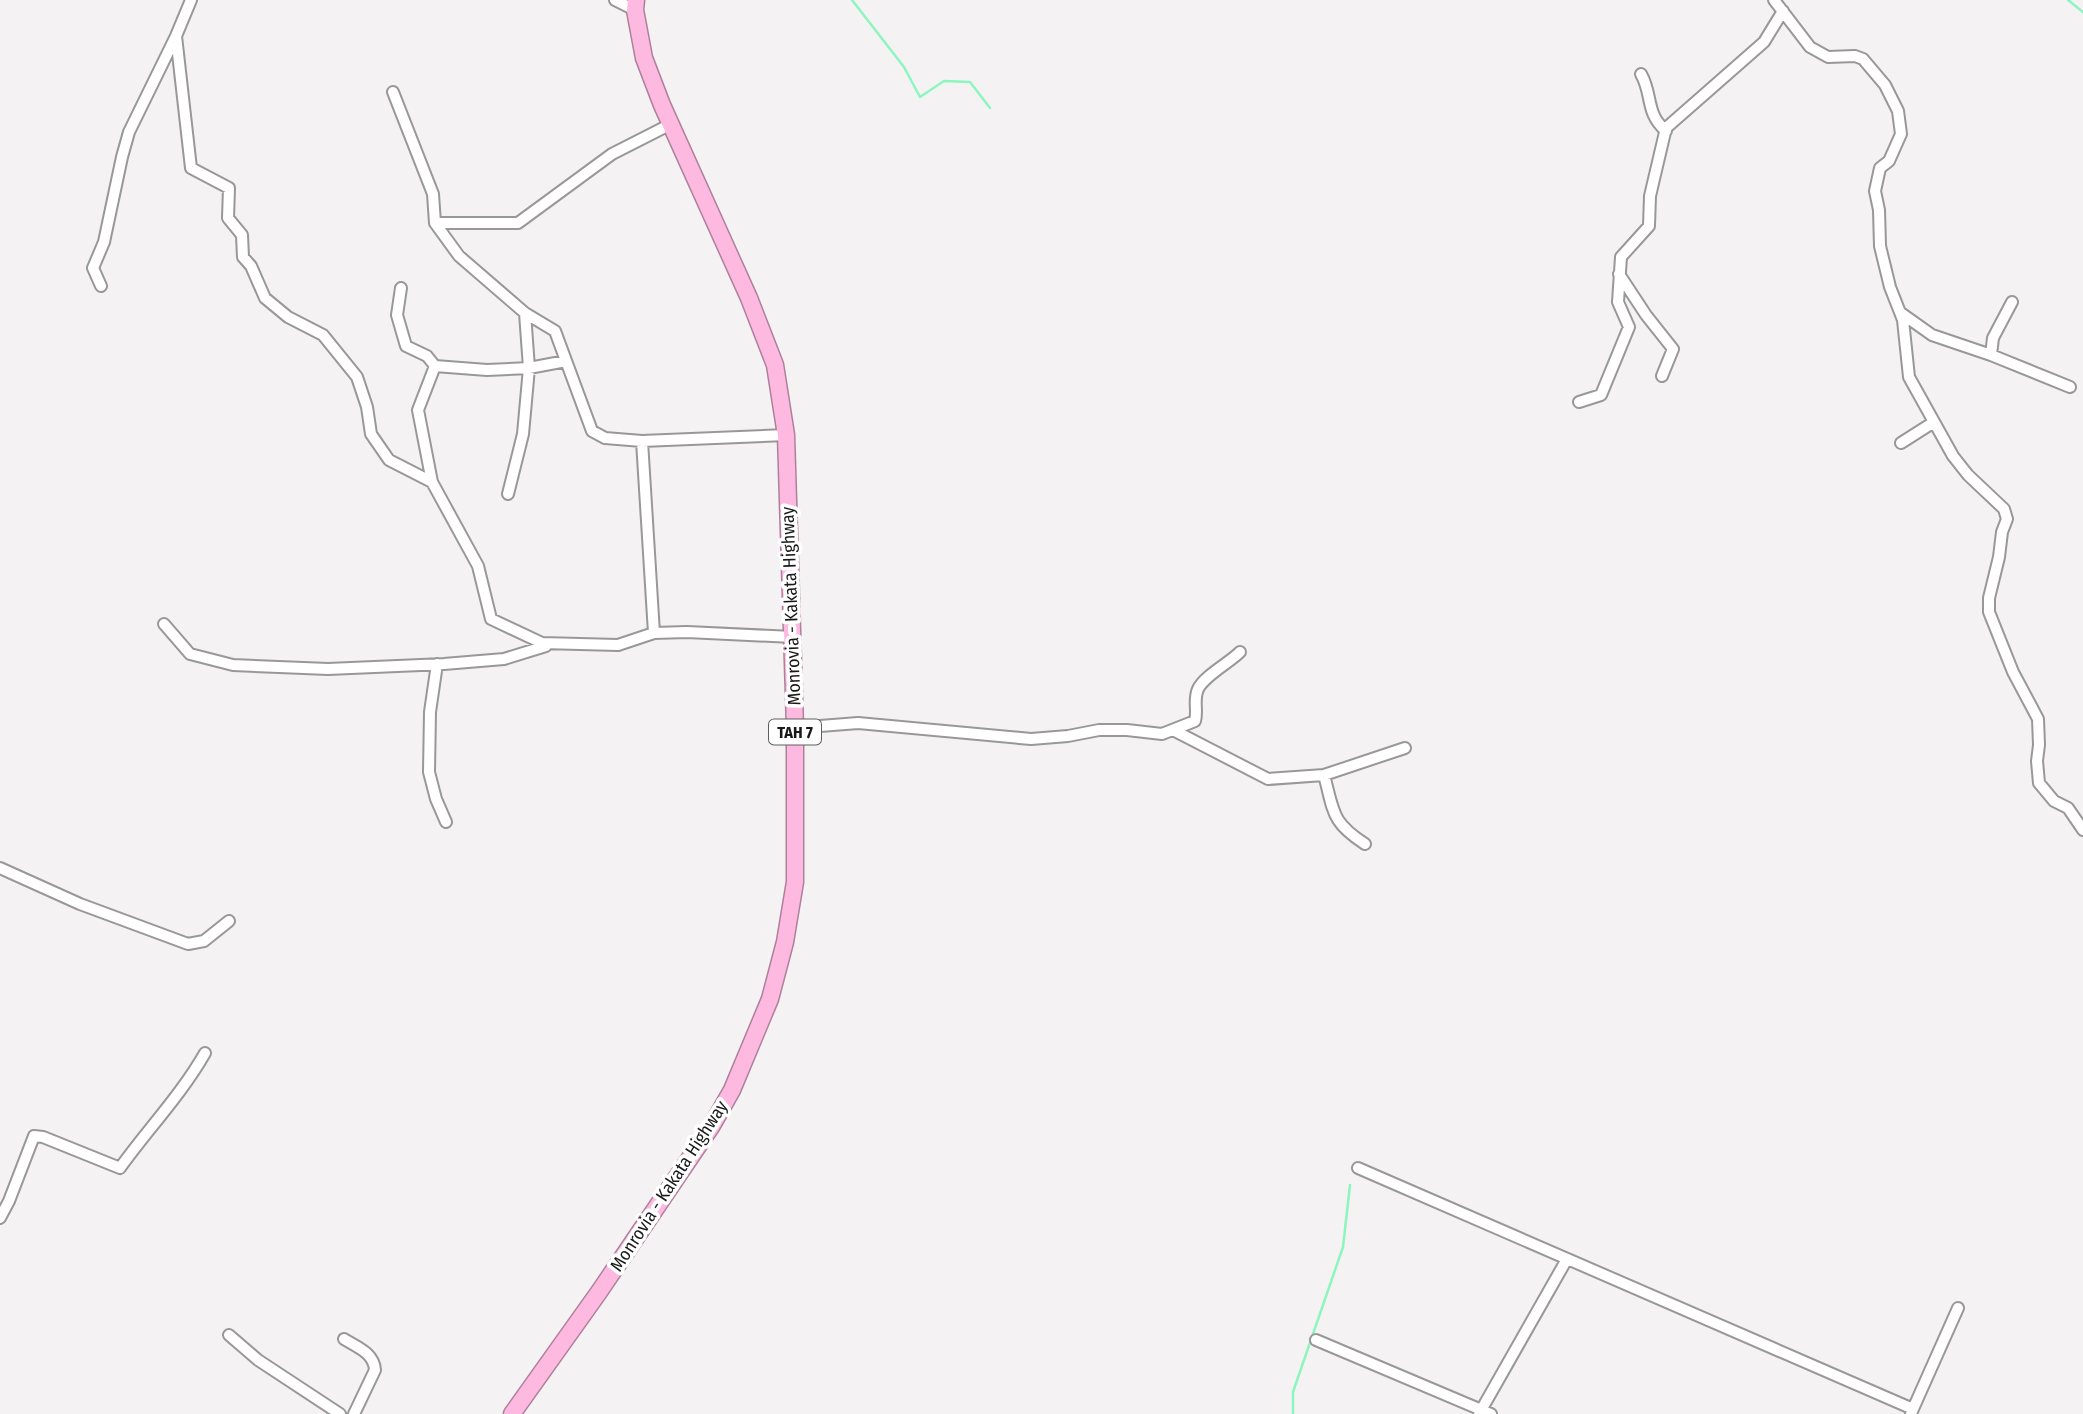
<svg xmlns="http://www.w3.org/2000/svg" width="2083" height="1414" font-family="'Fira Sans Condensed',sans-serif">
<rect width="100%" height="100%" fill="#f5f2f4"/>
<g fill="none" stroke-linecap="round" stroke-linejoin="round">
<path stroke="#8df5be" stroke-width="2.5" d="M852 0 904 67 920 97 944 81 970 82 990 108
M2068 0 2083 12
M1293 1414V1392L1343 1247 1350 1185"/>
<defs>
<path id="minor" d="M615 0 635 10
M1774 0 1810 47 1828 57 1855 56 1863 59 1885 85 1898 111 1901 134 1889 161 1880 168 1875 191 1879 210 1880 246 1890 287 1903 320 1909 377 1953 456 1968 475 2004 509 2007 519 2002 532 1999 557 1989 598V612L2013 672 2038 719 2039 745 2037 761 2039 783 2054 801 2068 808 2083 830
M176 36 191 168 229 188 228 218 242 235 243 257 251 266 265 298 288 317 323 335 357 377 367 407 371 434 389 460 432 482
M1641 74C1653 95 1645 113 1666 131
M393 92 433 194 435 223 459 256 525 313 555 331 592 431 605 438 642 441 786 435
M435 223H518L612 154 671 124
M1619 274 1646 315 1673 349 1662 376
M101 286 93 268 104 242 122 157 129 132 176 36 191 0
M401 288 397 315 406 346 427 356 435 366 418 410 432 482 478 566 491 619 542 643 618 645 654 633 687 632 793 637
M1901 313 1932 335 1991 355 2070 387
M1991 355 1993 338 2012 302
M435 366 487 370 529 368 566 361
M1579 402 1601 395 1629 327 1618 302 1621 257 1649 226 1650 196 1666 128 1764 42 1783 11
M642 441 654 633
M1901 443 1934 422
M508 494 523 434 529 368 525 313
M164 624 190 654 233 665 328 669 444 664 504 659 546 646
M437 664 430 712 429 772 436 799 446 822
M795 728 858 723 1031 739 1068 736 1099 730H1127L1162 734 1195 721C1198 710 1193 700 1198 689 1204 676 1229 663 1240 652
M1173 730 1268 779 1324 775 1405 748
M1324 775C1334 812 1331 822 1365 844
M0 868 80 904 188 944 204 941 229 921
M1358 1168 1913 1409 1911 1414
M0 1218 9 1201 34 1136 43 1137 120 1168C148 1129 181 1095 205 1053
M229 1335 258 1360 340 1414
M344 1339C357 1347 374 1353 375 1370L354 1414
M1316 1340 1491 1414
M1913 1409 1958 1308
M1479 1414 1567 1259"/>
<path id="highway" d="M512 1414 599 1292 711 1127 732 1090 770 999 785 942 795 882V728L786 435 775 365 749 298 662 105 644 58 635 10 636 0"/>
</defs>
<use href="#minor" stroke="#9a9799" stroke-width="14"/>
<use href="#highway" stroke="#ae819b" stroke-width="19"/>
<use href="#minor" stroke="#fff" stroke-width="10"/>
<use href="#highway" stroke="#fdb9e0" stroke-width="16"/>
</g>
<g text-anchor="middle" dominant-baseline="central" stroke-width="7" stroke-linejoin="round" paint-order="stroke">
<rect fill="#fff" stroke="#5f5e5f" stroke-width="2" x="769" y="719.5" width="52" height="25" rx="5"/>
<g font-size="16" font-weight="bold" fill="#1a191a">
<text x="795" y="732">TAH 7</text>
</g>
<g font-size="18" fill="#1a191a" stroke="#fff">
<text transform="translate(791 606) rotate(-92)">Monrovia - Kakata Highway</text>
<text transform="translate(669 1186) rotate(-57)">Monrovia - Kakata Highway</text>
</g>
</g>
</svg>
